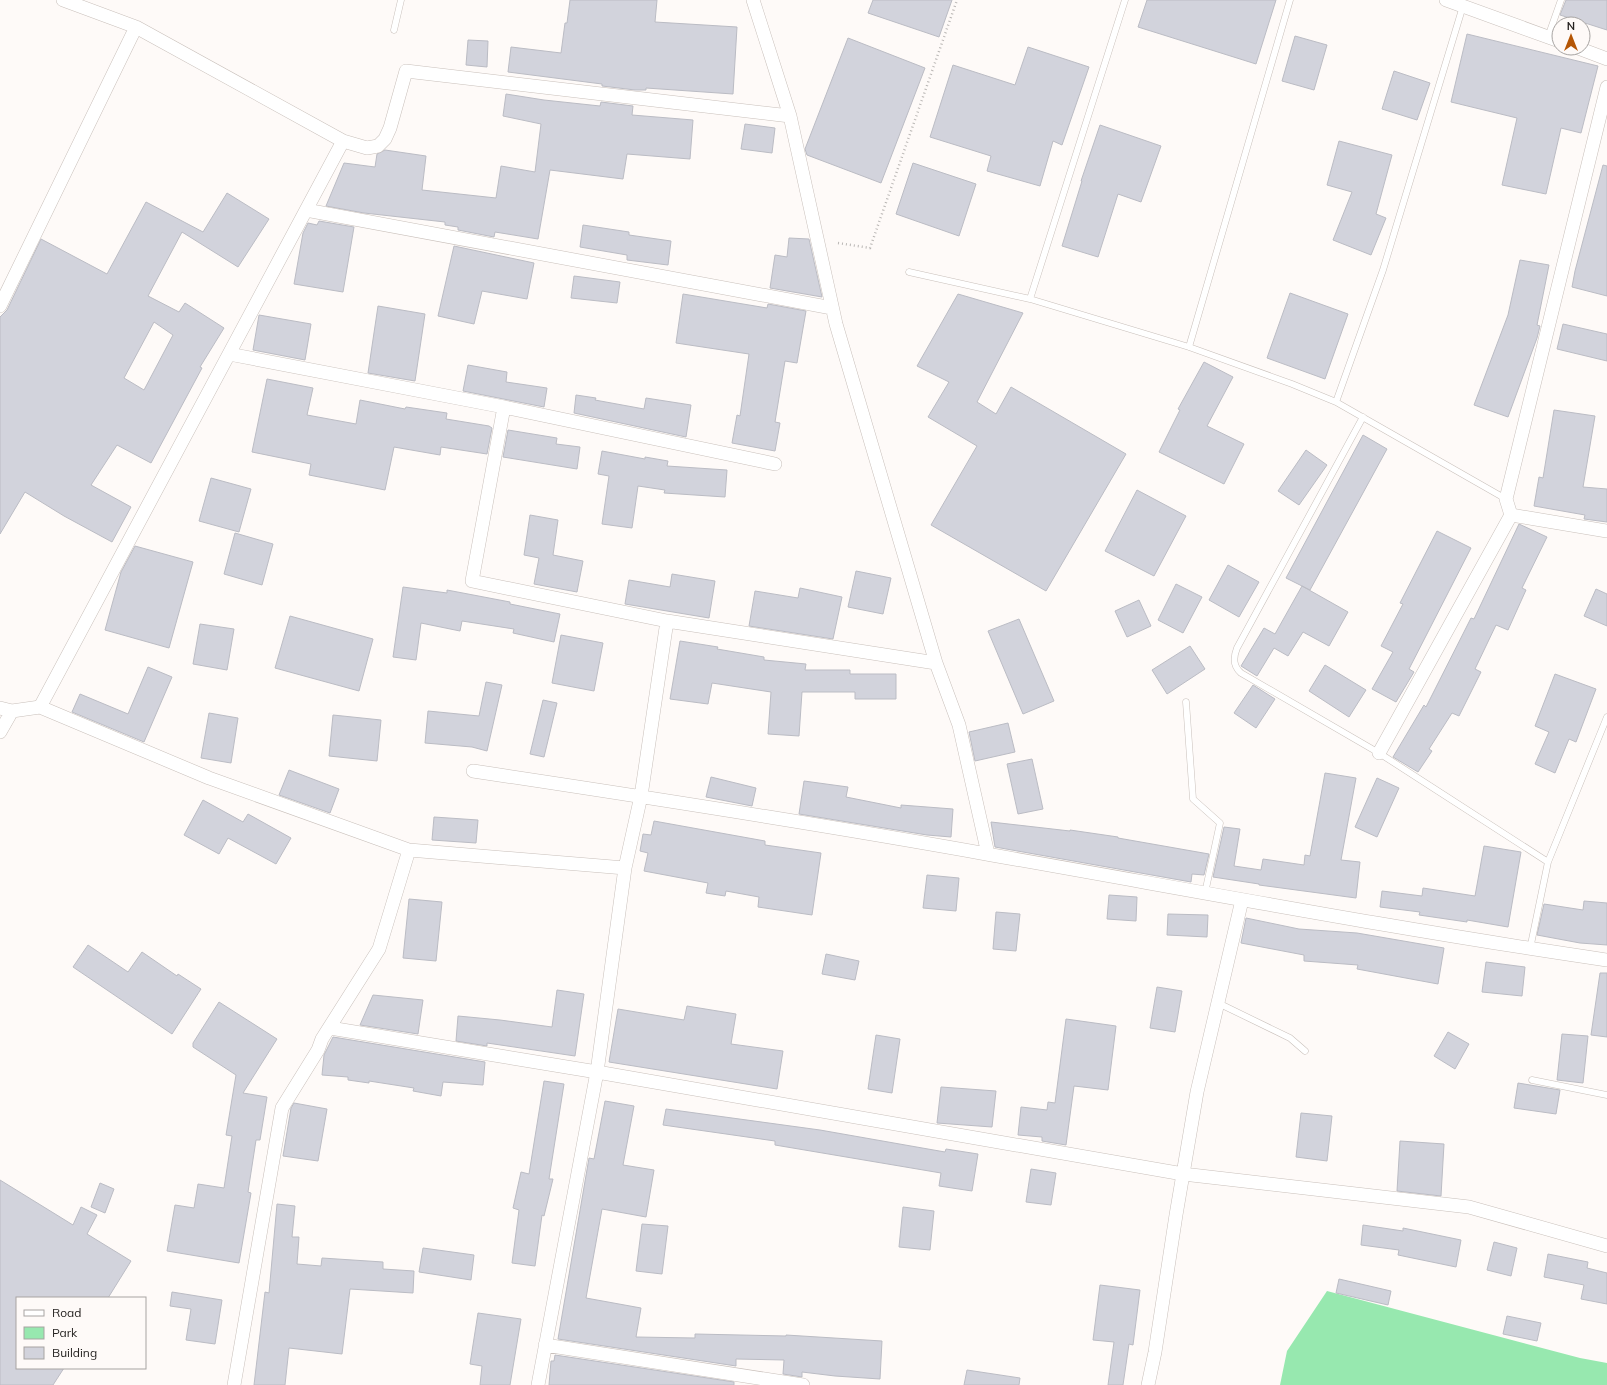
<svg xmlns="http://www.w3.org/2000/svg" width="1607" height="1385" font-family="Mulish,sans-serif">
<rect width="100%" height="100%" fill="#fefaf8"/>
<path fill="#97e8af" d="M1327 1291 1580 1358 1607 1363V1385H1280L1287 1351Z"/>
<path fill="#d2d3dc" stroke="#bbbcc4" fill-rule="evenodd" d="M570 0H657L655 22 737 27 733 94 646 88V90H635L602 86V84L508 72 511 47 561 53 565 23H567Z
M873 0H952L939 37 868 13Z
M1147 0H1276L1256 64 1138 27Z
M1566 0H1607V30L1560 15Z
M1467 34 1598 66 1581 133 1561 128 1546 194 1502 185 1517 118 1451 102Z
M1295 36 1327 45 1314 90 1282 81Z
M848 38 925 68 881 183 807 155 805 149Z
M468 40 488 41 487 67 466 65Z
M1028 47 1089 67 1062 145 1053 141 1040 186 987 171 991 156 930 137 953 65 1015 85Z
M1394 71 1430 83 1417 120 1382 109Z
M506 94 544 100 600 106 601 102 633 106 632 115 693 120 690 159 627 154 623 179 550 170 538 239 495 232 494 237 458 230V227L445 225V222L364 213 326 206 344 163 375 167 377 154 385 150 426 156 422 190 496 198 501 166 535 172 541 124 503 116Z
M745 124 775 128 772 153 741 149Z
M1100 125 1161 146 1141 202 1118 194 1098 257 1062 246 1082 181H1081Z
M1339 141 1392 155 1376 214 1386 218 1371 255 1333 240 1352 192 1327 185Z
M913 163 976 184 959 236 896 214Z
M1603 165 1607 166V296L1572 287 1575 271Z
M227 193 269 219 238 267 182 232 148 296 179 312 185 303 224 328 200 367 202 368 151 463 117 445 91 485 131 507 112 542 64 516 25 492 0 534V317L7 310 41 239 107 274 146 202 203 232ZM154 322 173 335 144 390 124 378Z
M319 221 354 227 343 292 294 284 303 233 308 223 317 225Z
M583 225 629 232V235L671 241 668 265 627 260V255L580 247Z
M789 238 809 239 822 297 770 288 775 255 787 257Z
M454 246 534 263 527 299 482 291 474 324 438 316Z
M1520 260 1549 265 1537 325 1540 326 1537 338 1508 417 1474 405 1508 315Z
M574 276 620 282 617 303 571 298Z
M1290 293 1348 314 1325 379 1267 358Z
M683 294 767 308 768 304 806 311 797 363 785 361 775 422 780 423 775 451 732 443 737 415 740 416 749 354 676 343Z
M958 294 1023 313 977 402 996 414 1011 387 1126 454 1046 591 931 525 977 446 928 417 949 382 917 366Z
M378 306 425 314 415 381 368 373Z
M259 315 311 324 305 360 253 350Z
M1563 324 1607 334V361L1557 349Z
M1204 362 1233 377 1207 426 1244 444 1224 484 1159 452 1180 410 1178 409Z
M468 365 507 372 506 382 547 388 544 407 463 391Z
M267 379 313 388 307 415 356 424 360 400 405 409 406 407 447 413 446 419 489 426 492 428 487 454 441 447 440 455 394 447 385 490 309 475 311 464 252 452Z
M576 395 596 398 595 400 644 409 646 398 691 405 686 437 574 413Z
M1554 410 1595 416 1583 487 1607 489V522L1584 519 1585 515 1534 506 1539 477 1543 478Z
M508 430 557 438 556 444 580 447 577 469 503 457Z
M1363 435 1387 449 1310 590 1286 578Z
M1306 450 1327 465 1299 505 1278 491Z
M602 451 645 459V457L668 461 667 466 727 470 725 497 664 493 665 490 638 486 632 528 602 524 609 476 598 474Z
M211 478 251 489 239 532 199 521Z
M1137 490 1186 516 1154 576 1105 551Z
M530 515 558 520 553 555 583 561 577 592 534 584 539 558 524 555Z
M1519 524 1547 537 1522 588 1526 590 1508 630 1496 625 1475 669 1481 672 1459 716 1452 713 1429 749 1432 751 1418 772 1393 757 1424 705 1426 707 1471 618 1474 619Z
M1437 531 1471 548 1409 669 1414 672 1396 702 1372 689 1393 652 1381 646 1403 604 1400 603Z
M235 533 273 544 262 585 224 574Z
M135 546 193 562 169 648 105 630 121 572Z
M1228 565 1259 582 1239 617 1209 600Z
M856 571 891 578 883 614 848 607Z
M672 574 715 581 709 618 625 604 629 580 670 587Z
M1176 584 1202 597 1183 633 1158 620Z
M1302 586 1348 612 1329 646 1303 632 1288 656 1274 648 1257 676 1241 666 1264 628 1275 634Z
M403 587 447 593V590L510 602V604L560 614 554 642 513 633 514 629 462 621 460 631 421 623 416 660 393 657Z
M800 588 842 597 833 639 749 626 755 591 798 598Z
M1596 589 1607 594V626L1584 616Z
M1139 600 1151 626 1127 637 1115 611Z
M290 616 373 639 359 691 275 668Z
M1019 619 1054 701 1023 714 988 631Z
M200 624 234 629 227 670 193 664Z
M561 635 603 643 594 691 552 683Z
M680 641 718 647 717 649 764 657V660L806 664 805 670H850V674H896V699H855V692H802L799 736 768 734 771 692 712 683 708 704 670 699Z
M1190 646 1205 669 1167 694 1152 670Z
M1325 665 1366 690 1349 717 1309 691Z
M148 667 172 677 144 742 72 712 80 694 128 714Z
M1555 674 1596 689 1576 742 1569 739 1555 773 1535 764 1549 732 1535 726Z
M486 682 502 685 487 751 472 747 425 743 428 711 479 716Z
M1253 685 1275 699 1256 728 1234 713Z
M543 700 557 703 544 757 530 754Z
M209 713 238 718 231 763 201 758Z
M333 715 381 720 377 761 329 756Z
M1008 723 1015 752 975 761 969 732Z
M1032 759 1043 809 1018 814 1007 764Z
M289 770 339 789 330 813 279 795Z
M1325 773 1356 778 1341 860 1360 862 1356 898 1259 885V884L1213 877 1224 827 1240 829 1234 866 1261 870 1263 859 1304 865 1305 855 1310 856Z
M711 777 756 788 752 806 706 797Z
M1377 778 1399 788 1377 837 1355 827Z
M804 781 848 787 846 797 901 808V805L953 809 951 837 927 835 799 814Z
M203 800 243 822 248 814 291 838 276 864 228 838 219 854 184 835Z
M434 817 478 820 476 843 432 840Z
M654 821 765 841V845L821 853 812 915 758 907 759 897 726 891 725 896 706 893 708 883 644 871 648 853 640 851 643 834 651 835Z
M991 822 1070 831V830L1118 837V838L1209 854 1204 875 1192 874 1191 882 995 847Z
M1484 846 1521 852 1508 927 1467 920V922L1419 915 1420 912 1380 907 1382 891 1422 896 1423 888 1475 896Z
M927 875 959 878 956 911 923 908Z
M1109 895 1137 897 1136 921 1107 919Z
M409 899 442 902 436 961 403 958Z
M1584 901 1607 903V945L1580 943 1537 935 1544 904 1583 910Z
M996 912 1020 914 1016 951 993 949Z
M1168 914 1208 915 1207 937 1167 935Z
M1246 918 1299 929 1357 933 1444 948 1438 984 1357 969 1358 965 1304 961V955L1241 943Z
M88 945 128 972 142 952 177 976 178 974 201 989 172 1034 73 967Z
M826 954 859 961 855 980 822 974Z
M1486 962 1525 967 1522 996 1482 992Z
M1600 973H1607V1037L1591 1035Z
M1157 987 1182 991 1175 1032 1150 1028Z
M557 990 584 994 575 1056 487 1043V1046L456 1041 458 1016 500 1020 552 1027Z
M373 995 423 1000 418 1034 360 1025Z
M219 1002 277 1039 243 1093 267 1097 260 1140H256L248 1192 251 1193 239 1263 167 1251 175 1205 194 1208 198 1184 224 1188 232 1136 226 1135 236 1075 193 1047V1043Z
M687 1006 736 1014 731 1044 783 1051 777 1089 609 1062 618 1009 684 1020Z
M1066 1019 1116 1026 1108 1090 1074 1086 1066 1145 1042 1141V1137L1018 1135 1021 1107 1047 1110 1048 1102 1055 1103Z
M1448 1032 1469 1044 1455 1069 1434 1056Z
M1562 1034 1588 1036 1583 1083 1557 1080Z
M876 1035 900 1039 892 1093 868 1089Z
M333 1037 485 1062 483 1085 443 1082 441 1096 413 1091 414 1088 369 1081V1083L348 1080V1077L322 1075 324 1055Z
M544 1081 564 1084 549 1179H553L544 1216 542 1215 535 1266 512 1263 519 1210 513 1208 521 1172 529 1174Z
M1518 1083 1560 1090 1556 1114 1514 1108Z
M941 1087 996 1091 992 1127 937 1123Z
M605 1101 634 1106 623 1165 654 1170 646 1217 602 1209 586 1298 641 1308 636 1337 695 1338V1334L786 1336V1335L882 1341 880 1379 835 1376 802 1372V1377L783 1374 784 1360 736 1359V1366L558 1339 589 1158 594 1159Z
M294 1103 327 1109 318 1161 283 1156 291 1108Z
M666 1109 820 1130 945 1152 946 1149 978 1154 972 1191 939 1186 941 1173 775 1145V1141L663 1125Z
M1301 1113 1332 1116 1327 1161 1296 1157Z
M1400 1141 1444 1144 1441 1196 1397 1191Z
M1031 1169 1056 1173 1051 1205 1026 1202Z
M0 1180 73 1225 81 1207 97 1215 87 1234 131 1261 108 1298H17V1368H64L53 1385H0Z
M100 1183 114 1189 105 1213 91 1207Z
M277 1204 295 1206 292 1237H299L297 1264 321 1266 322 1258 383 1262V1269L414 1271 413 1293 350 1289 342 1354 289 1348 285 1385H254L265 1292 269 1293Z
M903 1207 934 1211 930 1250 899 1247Z
M642 1224 668 1226 662 1274 636 1271Z
M1363 1225 1403 1231V1228L1461 1240 1456 1267 1398 1255 1399 1250 1361 1245Z
M1494 1242 1517 1248 1511 1276 1487 1270Z
M423 1248 474 1255 471 1280 419 1272Z
M1548 1254 1588 1262 1587 1268 1607 1273V1304L1581 1299 1584 1285 1544 1277Z
M1339 1279 1391 1291 1388 1305 1336 1293Z
M1100 1285 1140 1290 1133 1345 1129 1344 1123 1385H1108L1114 1342 1093 1340Z
M172 1292 222 1300 215 1344 186 1340 191 1309 170 1306Z
M478 1313 521 1319 510 1385H480L482 1366 470 1364Z
M1507 1316 1541 1323 1537 1341 1503 1334Z
M555 1355 734 1382V1385H549L551 1361H554Z
M967 1370 1020 1378 1019 1385H964Z"/>
<g fill="none" stroke-linecap="round" stroke-linejoin="round">
<defs>
<path id="lane" d="M394 30 401 0
M1548 37 1561 0
M909 272 1030 299 1189 347 1292 384 1336 402 1506 499
M1030 299 1125 0
M1189 347 1290 0
M1336 402 1383 270 1463 6
M1363 417 1237 648C1233 658 1233 666 1241 673L1379 753 1548 862
M1186 702 1193 799 1220 823 1205 893
M1530 949 1548 862 1607 717
M1218 1003 1290 1038 1305 1051
M1532 1080 1607 1095"/>
<path id="street" d="M63 0 136 27 343 141 367 148 378 146 385 139 390 128 406 71 790 116
M753 0 790 116 836 324 936 663
M1446 0 1559 41
M1578 48 1607 59
M306 210 832 308
M0 306 136 27
M229 354 504 407
M1511 515 1607 531
M667 621 472 581 504 407 775 464
M40 707 343 141
M0 708 12 711 40 707 209 778 409 850 625 868
M0 732 12 711
M1379 753 1511 515 1506 499 1607 87
M473 771C646 797 820 824 992 855 1197 891 1401 930 1607 960
M330 1028 597 1072 1183 1174 1469 1207 1607 1246
M545 1345 803 1385
M234 1385 282 1108 318 1050 322 1039 379 949 409 850
M538 1385 597 1072 625 868 641 796 667 621 936 663 959 725 988 854
M1148 1385 1155 1352 1176 1215 1197 1092 1242 900"/>
</defs>
<use href="#lane" stroke="#c9c0bb" stroke-width="7"/>
<use href="#street" stroke="#c9c0bb" stroke-width="14"/>
<path stroke="#bab7b5" stroke-width="2.5" stroke-dasharray="1 3" stroke-linecap="butt" d="M838 243 870 248 957 0"/>
<use href="#lane" stroke="#fff" stroke-width="6"/>
<use href="#street" stroke="#fff" stroke-width="13"/>
</g>
<rect x="16" y="1297" width="130" height="72" fill="#fefaf8" stroke="#a7a4a2"/>
<rect x="24" y="1310" width="20" height="6" fill="#ffffff" stroke="#a7a4a2"/>
<text x="52" y="1317" font-size="12" fill="#252220">Road</text>
<rect x="24" y="1327" width="20" height="12" fill="#97e8af" stroke="#a7a4a2"/>
<text x="52" y="1337" font-size="12" fill="#252220">Park</text>
<rect x="24" y="1347" width="20" height="12" fill="#d2d3dc" stroke="#a7a4a2"/>
<text x="52" y="1357" font-size="12" fill="#252220">Building</text>
<g transform="translate(1571 36)"><circle r="19" fill="#fefaf8" stroke="#a7a4a2"/>
<path d="M0-3L7 15L0 10L-7 15Z" fill="#b45605"/>
<text y="-6" font-size="11" font-weight="bold" text-anchor="middle" fill="#252220">N</text>
</g>
</svg>
